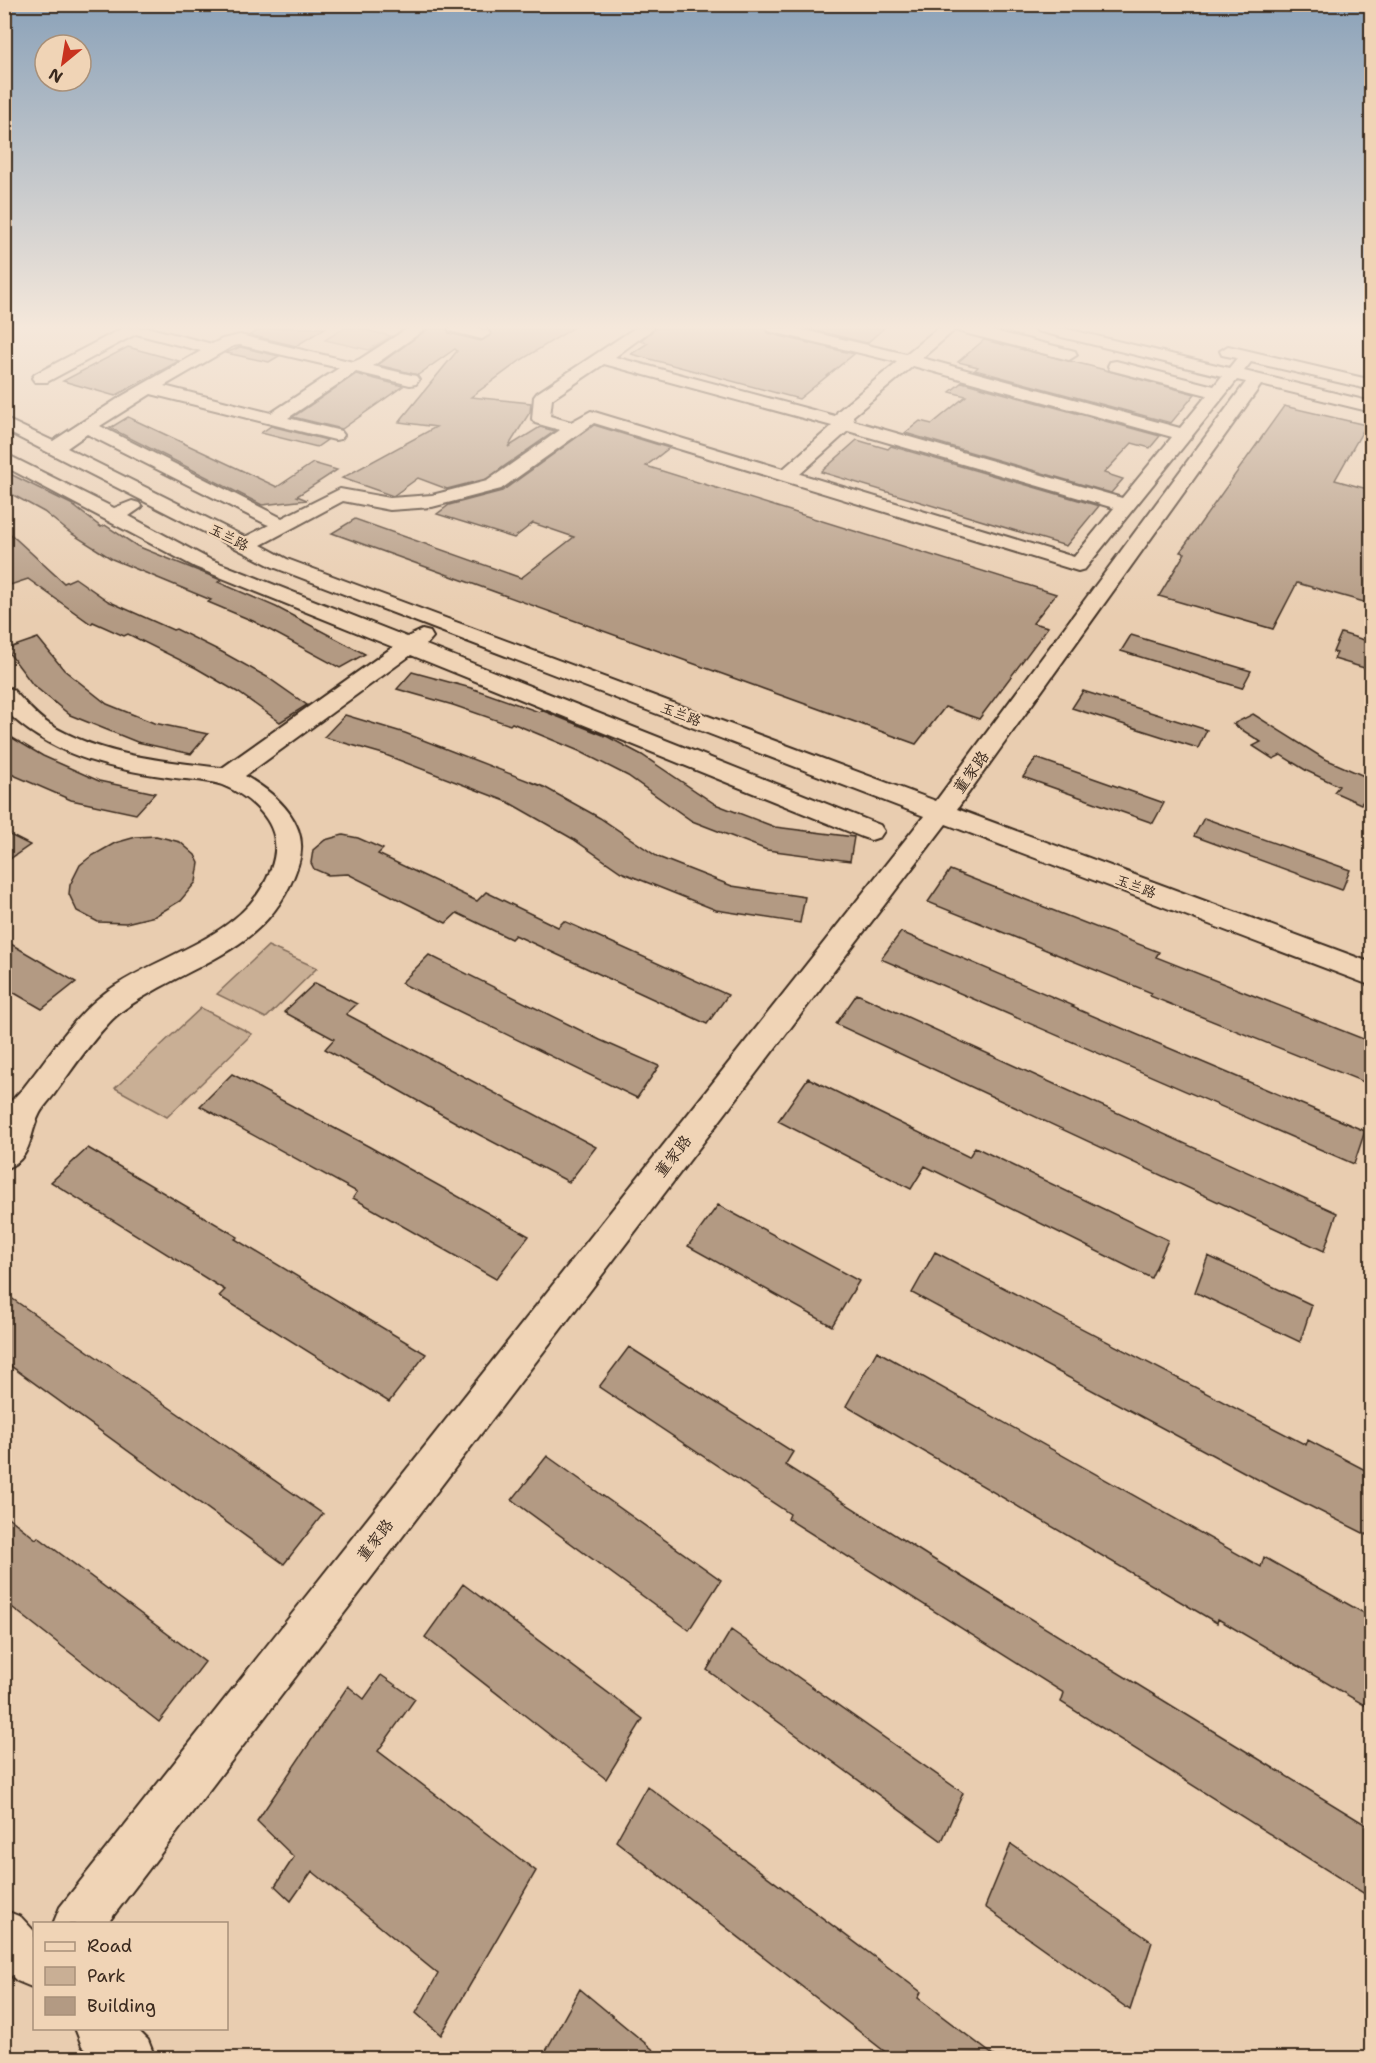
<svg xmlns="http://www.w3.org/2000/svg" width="1376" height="2063" font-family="'Shantell Sans','LXGW WenKai TC',sans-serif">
<rect width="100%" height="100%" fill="#e9cdb0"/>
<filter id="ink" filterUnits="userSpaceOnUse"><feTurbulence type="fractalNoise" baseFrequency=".0167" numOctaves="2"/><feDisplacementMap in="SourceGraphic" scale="12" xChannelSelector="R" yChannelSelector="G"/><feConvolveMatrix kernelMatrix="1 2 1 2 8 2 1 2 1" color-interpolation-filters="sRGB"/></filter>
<g filter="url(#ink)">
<path fill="#c9af95" stroke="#826c5a" stroke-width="1.5" d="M344 328H357L391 336 369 350 325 340Z
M268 946 317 968 266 1018 217 994Z
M201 1008 252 1034 167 1117 115 1088Z"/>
<path fill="#b39a83" stroke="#3b2a1e" stroke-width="1.5" d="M263 328H325L296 346 250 335Z
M429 328H446L449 333 481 341 492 334 486 328H573L521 360 471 397 531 403 530 412 508 447 540 427 555 431 486 479 447 489 418 478 393 496 342 478 436 427 399 422 457 351 455 349 418 375 378 365Z
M656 328H765L768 333 854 354 799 399 631 354 648 343 640 341Z
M805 328H884L867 343Z
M984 340 1090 366 1195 394 1171 423 975 370 978 367 958 362Z
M128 347 179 361 115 396 63 381Z
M240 347 279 356 269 362 226 353Z
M356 374 403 386 342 429 293 417Z
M962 382 1160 436 1150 448 1132 443 1104 473 1123 479 1111 493 905 433 920 421 932 424 966 396 950 392Z
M1284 406 1366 425 1335 480 1371 490V604L1297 583 1273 629 1159 596 1185 553 1180 552Z
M128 417 277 487 313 463 337 470 297 496 307 500 262 505 110 428Z
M594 425 669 448 646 466 1056 594 1033 623 1048 627 979 719 945 707 916 744 332 533 355 519 521 578 574 537 533 523 514 538 437 514 449 505 502 491Z
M271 426 327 440 317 447 261 433Z
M857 440 888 449 891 446 1099 506 1066 546 821 472Z
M4 471 71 504 101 527 105 525 137 546 221 580 218 582 276 607 365 654 340 668 253 621 208 602 211 600 112 559 69 532 44 512 4 490Z
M4 528 64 583 75 578 108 601 173 630 176 629 222 652 267 677 307 705 280 722 239 693 196 668 128 634 124 636 93 622 91 624 28 579 4 587Z
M1341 633 1371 642V670L1334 659 1337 653 1333 652Z
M1131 635 1251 671 1242 688 1121 651Z
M38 638 64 670 107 704 154 723 208 734 191 754 137 742 70 715 33 685 6 649Z
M412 672 471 688 539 712 541 710 608 737 642 755 715 804 775 827 854 837 850 861 767 850 692 821 628 776 579 751 512 723 510 725 453 705 397 689Z
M1083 691 1207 730 1198 748 1072 708Z
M1253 714 1323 758 1371 779V791L1361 804 1334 792 1339 786 1307 771 1281 755 1273 759 1253 746 1261 742 1233 724Z
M345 715 405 733 544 787 600 818 658 857 732 886 805 897 800 923 716 910 621 872 573 839 508 802 383 754 324 737Z
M4 733 43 756 99 781 155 793 136 814 71 800 4 771Z
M1036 758 1164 803 1153 823 1023 777Z
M1204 818 1350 870 1342 890 1194 836Z
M4 832 30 845 4 863Z
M343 835 358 838 383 849 378 854 477 901 486 892 558 927 564 921 728 995 707 1024 515 935 511 939 457 913 446 923 348 874 328 875 314 869 311 863 313 850 325 840Z
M156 836 180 842 195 855 199 863 196 882 180 901 155 916 126 923 98 922 77 911 69 894 70 885 80 865 90 857 115 843 136 837Z
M950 870 1159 952 1156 957 1371 1042V1085L1150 996 1152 993 928 902Z
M901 932 1074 1006 1072 1007 1365 1131 1354 1164 881 959Z
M4 940 76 982 42 1009 4 987Z
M429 955 600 1040 659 1066 637 1098 401 983Z
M315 983 357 1004 346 1014 596 1147 569 1182 457 1123 325 1049 334 1039 284 1012Z
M857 994 1337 1213 1324 1251 836 1024Z
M232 1074 368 1146 529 1236 496 1279 353 1198 357 1192 200 1106Z
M808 1078 969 1157 975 1147 1168 1240 1151 1278 925 1166 911 1189 778 1121Z
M88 1148 238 1237 235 1239 426 1354 389 1402 219 1296 225 1290 51 1182Z
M718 1205 859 1281 832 1326 688 1246Z
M935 1252 1306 1445 1308 1440 1371 1473V1537L1270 1486 912 1293Z
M1208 1256 1312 1305 1300 1342 1195 1292Z
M4 1293 323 1514 284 1564 4 1361Z
M629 1347 793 1452 785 1465 933 1559 1371 1828V1898L1061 1702 1064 1693 788 1519 790 1514 599 1387Z
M877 1351 1261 1567 1264 1557 1371 1617V1709L1218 1619 1217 1623 846 1406Z
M547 1456 721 1580 689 1630 512 1500Z
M4 1514 36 1539 38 1537 205 1662 159 1722 4 1601Z
M463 1584 643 1719 606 1779 425 1637Z
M731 1630 963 1793 942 1841 707 1670Z
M381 1675 415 1699 378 1751 536 1871 441 2035 416 2013 438 1974 312 1871 291 1901 275 1886 294 1857 257 1821 348 1686 364 1699Z
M647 1786 921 1992 918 1998 997 2058H893L616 1841Z
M1011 1844 1152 1942 1130 2010 985 1907Z
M580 1989 663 2058H542Z"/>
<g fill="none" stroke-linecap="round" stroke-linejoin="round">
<defs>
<path id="minor" d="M123 328H150L212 344 222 339 240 335 353 362 360 359 408 328H427L373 366 416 376 419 380 416 384 410 385 356 372 288 418 341 431 344 435 341 439 335 440 151 394 100 426 282 518 340 489 390 498 432 495 487 481 560 430 535 423 532 419 534 397 537 393 635 328H654L615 357 835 416 838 411 897 362 769 331 767 328H795L906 354 938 328H982L1075 351 1077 355 1069 360 957 331 956 329 922 358 1180 428 1207 395 1110 370 1108 366 1110 362 1116 361 1214 386 1222 376 1037 331 1035 328H1063L1229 368 1237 358 1222 355 1220 351 1228 346 1372 380V390L1251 362 1244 371 1372 402V412L1261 385 957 809 1372 963V986L946 824 107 1924H53L60 1907 924 816 273 567 4 430V418L53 441 122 396 201 351 136 334 47 382H35L32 378 35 374ZM240 345 339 368 271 413 164 386 233 346ZM604 364 832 426 783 469 591 411 571 422 550 416 552 399ZM913 366 1172 437 1122 498 854 421 853 416ZM1237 380 1246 382 936 801 287 559 261 545 343 501 390 510 432 507 501 489 594 423 1078 571 1085 569ZM848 431 1114 508 1074 557 800 474ZM87 434 266 524 269 525 245 537 67 448Z
M448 328H477L488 331 490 334 482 339 450 331Z
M4 453 114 508 132 501 139 503 142 507 129 516 209 559 407 637 422 630 430 632 433 637 426 645 880 825 884 831 880 837 871 840 862 837 411 655 245 776C277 794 312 825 298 865 273 941 215 956 152 992 136 1001 119 1011 108 1024 88 1045 72 1070 55 1093 50 1100 42 1108 39 1115 28 1137 33 1159 4 1169 4 1158 1 1119 5 1111 8 1102 20 1093 25 1086 53 1051 77 1010 115 986 169 951 247 935 271 869 274 860 276 852 275 842 273 816 245 794 222 785 207 779 185 780 168 777 108 769 48 754 4 709V687L12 689C24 701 35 715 49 724 101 756 163 761 222 768L393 647 195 567 4 466Z
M4 1910 21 1917 34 1931V1988L17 1981 4 1969Z
M75 2028H136L148 2040 155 2058H95L82 2046Z"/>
</defs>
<use href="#minor" stroke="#3b2a1e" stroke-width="4"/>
<use href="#minor" fill="#f0d4b6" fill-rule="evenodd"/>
</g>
</g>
<linearGradient id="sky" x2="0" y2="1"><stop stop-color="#8ba2b9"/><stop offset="0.53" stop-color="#f5e8db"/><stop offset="1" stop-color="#f5e8db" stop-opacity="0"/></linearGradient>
<rect width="1376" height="617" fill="url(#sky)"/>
<g text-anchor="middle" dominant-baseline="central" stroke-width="4.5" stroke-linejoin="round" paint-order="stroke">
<g font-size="14" fill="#3b2a1e" stroke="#f0d4b6">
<text transform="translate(229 537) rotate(27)">玉兰路</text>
<text transform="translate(681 714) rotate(21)">玉兰路</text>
<text transform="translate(1136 886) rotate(21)">玉兰路</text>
</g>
<g font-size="16" fill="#3b2a1e" stroke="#f0d4b6">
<text transform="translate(971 772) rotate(-54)">董家路</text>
<text transform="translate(673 1156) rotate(-52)">董家路</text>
<text transform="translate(375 1540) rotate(-52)">董家路</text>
</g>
</g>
<rect width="1376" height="2063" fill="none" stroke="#f0d4b6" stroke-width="24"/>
<rect x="12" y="12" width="1352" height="2039" fill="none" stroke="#3b2a1e" stroke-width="2" filter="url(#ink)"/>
<rect x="33" y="1922" width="195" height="108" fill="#f0d4b6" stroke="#a89079" stroke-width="1.5"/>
<rect x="45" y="1942" width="30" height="9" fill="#f0d4b6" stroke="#a89079" stroke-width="1.5"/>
<text x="87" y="1952" font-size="18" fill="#3b2a1e">Road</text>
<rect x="45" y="1967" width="30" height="18" fill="#c9af95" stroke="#a89079" stroke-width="1.5"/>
<text x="87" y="1982" font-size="18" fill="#3b2a1e">Park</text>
<rect x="45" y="1997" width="30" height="18" fill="#b39a83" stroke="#a89079" stroke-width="1.5"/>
<text x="87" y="2012" font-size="18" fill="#3b2a1e">Building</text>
<g transform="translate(63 63) rotate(210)"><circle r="28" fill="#f0d4b6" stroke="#a89079" stroke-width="1.5"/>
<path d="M0-4.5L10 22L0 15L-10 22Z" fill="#c8321e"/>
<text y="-9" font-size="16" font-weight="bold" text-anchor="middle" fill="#3b2a1e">N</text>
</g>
</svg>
